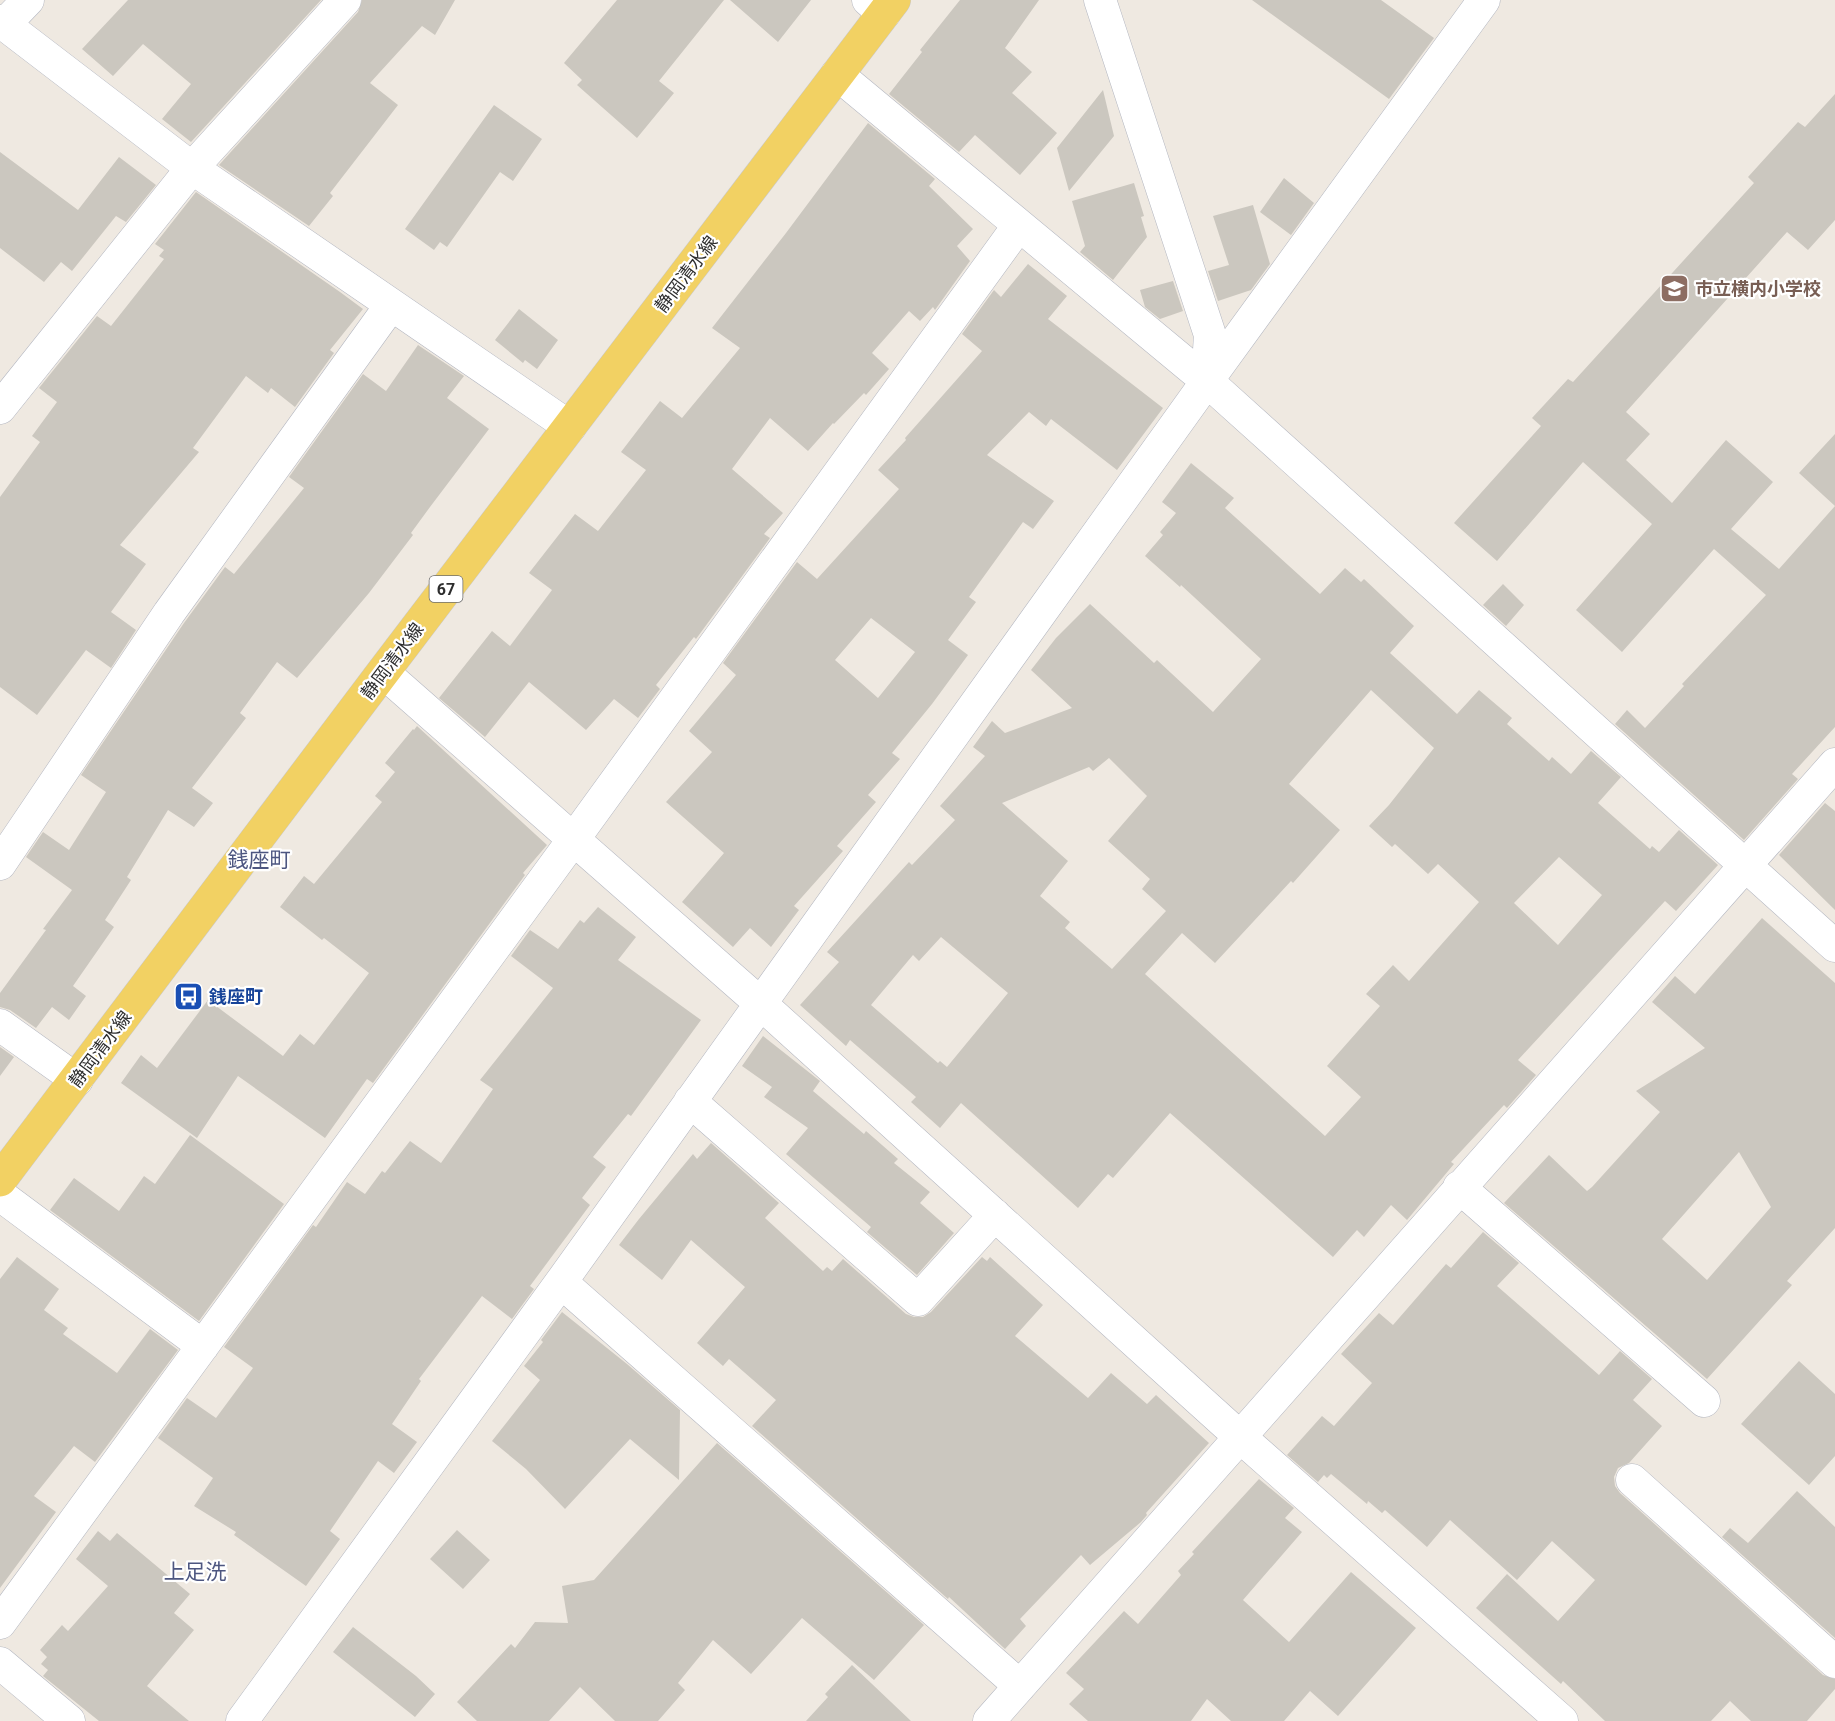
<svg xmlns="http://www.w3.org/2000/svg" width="1835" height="1721" font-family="Roboto,'Noto Sans JP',sans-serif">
<rect width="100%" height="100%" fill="#efe9e1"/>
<path fill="#cbc7bf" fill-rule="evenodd" d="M128 0H321L191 142 162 119 191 84 143 44 113 76 82 49Z
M362 0H455L435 35 422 26 370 83 398 105 330 193 333 196 309 226 219 165 358 12Z
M617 0H724L659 81 674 93 637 138 577 85 582 80 564 63Z
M730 0H811L778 42Z
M960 0H1039L1005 48 1032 72 1012 93 1057 133 1020 175 975 135 959 152 889 94 922 52 920 50Z
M1252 0H1381L1434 38 1389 99Z
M1103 90 1114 136 1069 191 1057 148Z
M1835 94V220L1808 250 1787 232 1626 412 1650 434 1626 460 1672 503 1726 440 1773 482 1731 529 1779 569 1835 506 1799 473 1835 434V727L1792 774 1798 779 1744 840 1615 724 1627 710 1645 728 1684 686 1682 684 1766 595 1714 549 1622 652 1576 610 1652 524 1583 462 1497 561 1454 523 1541 426 1532 418 1568 379 1573 382 1754 183 1748 177 1798 122 1805 127Z
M494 105 542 139 513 181 500 172 447 247 440 242 434 250 405 229Z
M868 123 935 179 929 186 973 229 957 246 970 261 935 310 933 307 920 321 909 311 872 353 889 369 866 395 864 393 834 424 833 423 808 451 770 418 732 469 783 513 764 534 770 538 696 639 694 637 656 685 660 689 638 718 614 699 586 730 529 682 485 737 439 698 492 631 510 646 552 590 529 573 575 514 598 531 646 470 621 452 660 401 682 418 740 348 712 328 786 233Z
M0 152 78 210 119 157 156 185 126 222 116 216 72 271 61 262 44 282 0 248Z
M1284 178 1314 203 1291 235 1260 212Z
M1134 183 1144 216 1141 217 1147 237 1113 280 1080 252 1085 246 1072 201Z
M196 192 340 292 363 309 330 350 334 353 295 407 271 388 268 393 246 376 193 448 199 452 120 545 146 564 111 612 136 630 111 668 86 650 37 715 0 687V497L40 442 32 436 57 402 39 388 97 316 111 326 164 259 159 256 164 250 155 244Z
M1253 205 1270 264 1251 290 1218 301 1208 271 1229 265 1213 216Z
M1028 264 1067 296 1048 319 1163 408 1117 470 1051 419 1046 426 1029 412 987 455 1054 501 1033 529 1023 522 969 597 976 602 948 640 968 655 932 704 892 753 900 759 868 795 876 802 837 846 843 851 794 906 799 910 771 947 750 928 733 947 682 902 724 853 666 802 712 752 689 731 736 675 723 663 797 562 817 579 899 489 878 470 906 440 905 438 982 351 962 334 994 290 1001 297ZM871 618 915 652 878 698 835 660Z
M1173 281 1183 311 1160 319 1145 307 1140 290Z
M519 309 558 340 537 369 525 360 523 363 495 340Z
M418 345 464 376 447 398 489 429 430 507 411 533 413 535 369 593 297 678 277 662 240 713 246 718 192 788 213 803 194 827 168 810 127 877 131 880 105 920 114 927 73 986 86 996 69 1020 52 1007 36 1028 10 1010 0 1007V993L46 930 43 929 72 890 26 857 43 832 69 850 106 792 81 775 184 623 225 567 234 574 304 488 289 477 363 374 386 391Z
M1191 463 1234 498 1225 508 1320 594 1345 568 1361 582 1364 579 1414 626 1390 653 1457 714 1479 690 1512 718 1507 724 1549 761 1552 757 1571 774 1591 751 1621 777 1598 803 1650 849 1652 846 1659 852 1679 830 1718 865 1676 911 1665 901 1518 1060 1536 1075 1507 1108 1504 1105 1451 1162 1454 1164 1407 1220 1391 1205 1364 1237 1357 1230 1333 1257 1170 1113 1113 1178 1108 1174 1078 1208 961 1103 940 1128 911 1102 916 1097 850 1040 846 1046 800 1005 839 962 827 952 909 862 912 865 955 820 940 806 985 756 973 747 992 721 1005 733 1072 708 1031 670 1056 638 1090 604 1154 663 1157 660 1213 712 1261 659 1181 585 1180 587 1145 556 1163 535 1160 532 1176 513 1162 502ZM1371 690 1434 748 1389 805 1369 826 1392 847 1395 844 1428 874 1438 864 1479 902 1409 981 1393 965 1366 994 1380 1006 1327 1066 1361 1097 1325 1136 1145 974 1182 933 1215 963 1291 881 1293 883 1340 830 1289 784ZM1109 758 1147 796 1108 841 1150 879 1142 889 1166 911 1112 969 1065 928 1070 922 1040 896 1068 861 1002 803 1089 767 1093 771ZM1559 857 1602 895 1558 945 1514 903ZM941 937 1008 993 947 1067 940 1061 938 1063 871 1005 913 955 919 961Z
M1503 584 1524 605 1506 626 1483 605Z
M417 726 547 845 523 873 525 875 373 1083 367 1079 325 1138 238 1076 197 1138 121 1083 141 1055 157 1068 208 1000 283 1056 300 1034 314 1045 369 973 324 938 322 940 280 907 304 876 314 884 382 802 375 796 395 772 385 763 413 729 414 730Z
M1825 803 1835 811V910L1779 855Z
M598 907 636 937 618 960 701 1020 631 1116 628 1114 593 1157 606 1167 582 1198 590 1205 530 1286 534 1289 512 1319 482 1296 419 1379 421 1381 392 1424 417 1442 394 1473 378 1461 330 1531 340 1539 306 1586 234 1535 236 1532 194 1506 213 1478 158 1438 187 1398 216 1418 253 1368 224 1347 313 1225 316 1227 347 1182 365 1194 382 1171 385 1173 410 1141 441 1163 493 1089 480 1080 553 988 511 956 530 930 558 949 580 920 584 923Z
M1762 918 1835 983V1228L1787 1281 1792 1285 1707 1379 1504 1203 1549 1155 1587 1191 1592 1187 1660 1112 1636 1091 1705 1048 1652 1002 1675 976 1695 994ZM1739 1152 1771 1207 1707 1280 1662 1239Z
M763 1036 820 1081 813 1091 864 1134 866 1131 898 1159 894 1163 930 1192 920 1203 954 1233 917 1275 867 1232 871 1227 786 1154 808 1128 764 1097 772 1087 742 1066Z
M0 1047 14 1057 0 1076Z
M190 1135 284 1204 199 1321 50 1210 74 1178 119 1211 144 1176 155 1184Z
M711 1143 779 1203 765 1218 823 1271 827 1267 832 1271 843 1259 906 1314 914 1317H923L931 1312 982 1257 987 1261 990 1257 1043 1305 1015 1336 1088 1398 1111 1373 1147 1404 1156 1395 1209 1443 1146 1513 1147 1515 1141 1522 1090 1565 1081 1555 1020 1619 1026 1626 1005 1649 949 1597 948 1599 752 1426 776 1400 729 1359 723 1366 697 1343 745 1287 691 1240 662 1280 619 1245 639 1219 693 1154 697 1159Z
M1483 1232 1519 1263 1497 1286 1599 1375 1620 1351 1652 1379 1633 1400 1662 1426 1629 1463 1618 1468 1614 1477 1615 1486 1620 1493 1823 1675 1835 1679V1689L1807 1721H1751L1730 1701 1711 1721H1605L1563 1681 1561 1684 1476 1608 1507 1574 1558 1621 1595 1580 1552 1541 1517 1580 1450 1520 1427 1547 1385 1510 1382 1513 1368 1501 1367 1504 1331 1474 1327 1478 1324 1475 1318 1482 1287 1455 1322 1416 1334 1426 1372 1383 1341 1354 1379 1313 1393 1325 1446 1264 1451 1268Z
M17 1257 59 1289 44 1310 68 1328 63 1334 117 1373 150 1329 178 1350 95 1462 74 1446 34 1496 56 1512 0 1588V1279Z
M562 1312 627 1364 680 1410 679 1480 630 1439 565 1509 526 1469 492 1441 540 1380 524 1366 543 1342 541 1340Z
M1799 1361 1835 1394V1456L1809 1485 1741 1424Z
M717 1443 924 1625 874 1680 802 1618 751 1674 713 1640 678 1683 685 1690 658 1721H615L580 1687 549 1721H477L457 1702 511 1644 515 1648 535 1622 568 1623 562 1586 594 1580Z
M1259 1479 1294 1508 1285 1518 1302 1532 1243 1600 1289 1642 1351 1572 1416 1628 1338 1716 1310 1691 1284 1721H1231L1207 1699 1191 1721H1088L1069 1704 1084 1689 1066 1673 1124 1611 1138 1624 1181 1575 1178 1571 1194 1554 1192 1552Z
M1797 1491 1835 1527V1638L1722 1537 1730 1528 1748 1543Z
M457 1530 490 1560 463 1589 430 1559Z
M98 1531 110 1541 117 1533 190 1594 174 1613 194 1630 147 1686 189 1721H99L43 1676 48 1670 41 1664 47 1657 40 1650 62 1625 68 1631 108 1586 76 1559Z
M353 1627 416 1676 435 1694 415 1717 333 1652Z
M852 1665 911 1721H806L828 1697 825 1694Z"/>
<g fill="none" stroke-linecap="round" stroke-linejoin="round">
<defs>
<path id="minor" d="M868 0 884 14
M0 21 192 168 570 427
M4 25 28 0
M837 74 1207 381 1835 946
M1207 381 1484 0
M0 408 192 168 345 0
M383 672 760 1003 1239 1436 1562 1721
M0 864 169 613 391 305
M0 1025 77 1080
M690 1101 918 1300 995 1215
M1459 1187 1704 1401
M0 1195 203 1346
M561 1282 1020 1686
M1632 1480 1835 1662
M0 1623 573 840 1019 225
M0 1663 69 1721
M242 1721 561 1282 1207 381 1210 335 1100 0
M989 1721 1835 764"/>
<path id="primary" d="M0 1180 383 672 894 0"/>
</defs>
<use href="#minor" stroke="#b4b7c1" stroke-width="33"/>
<use href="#primary" stroke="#c9c9c9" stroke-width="34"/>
<use href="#minor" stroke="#fff" stroke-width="32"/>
<use href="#primary" stroke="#f2d163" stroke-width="33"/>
</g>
<defs>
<symbol id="school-square" viewBox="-11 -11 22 22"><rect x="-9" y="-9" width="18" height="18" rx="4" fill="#8d6e63" stroke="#fff"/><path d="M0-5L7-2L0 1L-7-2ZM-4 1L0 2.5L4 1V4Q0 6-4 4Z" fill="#fff"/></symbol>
<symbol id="bus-square" viewBox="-11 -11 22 22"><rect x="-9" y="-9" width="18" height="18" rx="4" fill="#1a4fb4" stroke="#fff"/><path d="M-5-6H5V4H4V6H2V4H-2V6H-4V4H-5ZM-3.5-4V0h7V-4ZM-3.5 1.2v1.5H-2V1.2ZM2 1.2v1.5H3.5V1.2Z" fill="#fff"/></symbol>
</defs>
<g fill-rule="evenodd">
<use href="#school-square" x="1658" y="272" width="33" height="33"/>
<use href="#bus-square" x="172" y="980" width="33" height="33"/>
</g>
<g text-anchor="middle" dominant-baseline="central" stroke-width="4.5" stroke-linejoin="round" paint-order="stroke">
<rect fill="#fff" stroke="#6d6d6d" stroke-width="1.5" x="429.5" y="576" width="33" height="26" rx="4.5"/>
<g font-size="16" font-weight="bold" fill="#2e2e2e">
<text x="446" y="589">67</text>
</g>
<g font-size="18" fill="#2e2e2e" stroke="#fff">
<text transform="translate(686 274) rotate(-53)">静岡清水線</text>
<text transform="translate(392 661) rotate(-53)">静岡清水線</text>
<text transform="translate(100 1049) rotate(-53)">静岡清水線</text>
</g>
<g font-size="18" font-weight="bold" fill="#785e54" stroke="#fff" text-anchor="start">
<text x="1695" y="288">市立横内小学校</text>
</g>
<g font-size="18" font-weight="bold" fill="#164399" stroke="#fff" text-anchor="start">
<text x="209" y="996">銭座町</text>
</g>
<g font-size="21" fill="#4d5680" stroke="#fff">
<text x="259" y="860">銭座町</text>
<text x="195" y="1572">上足洗</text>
</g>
</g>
</svg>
